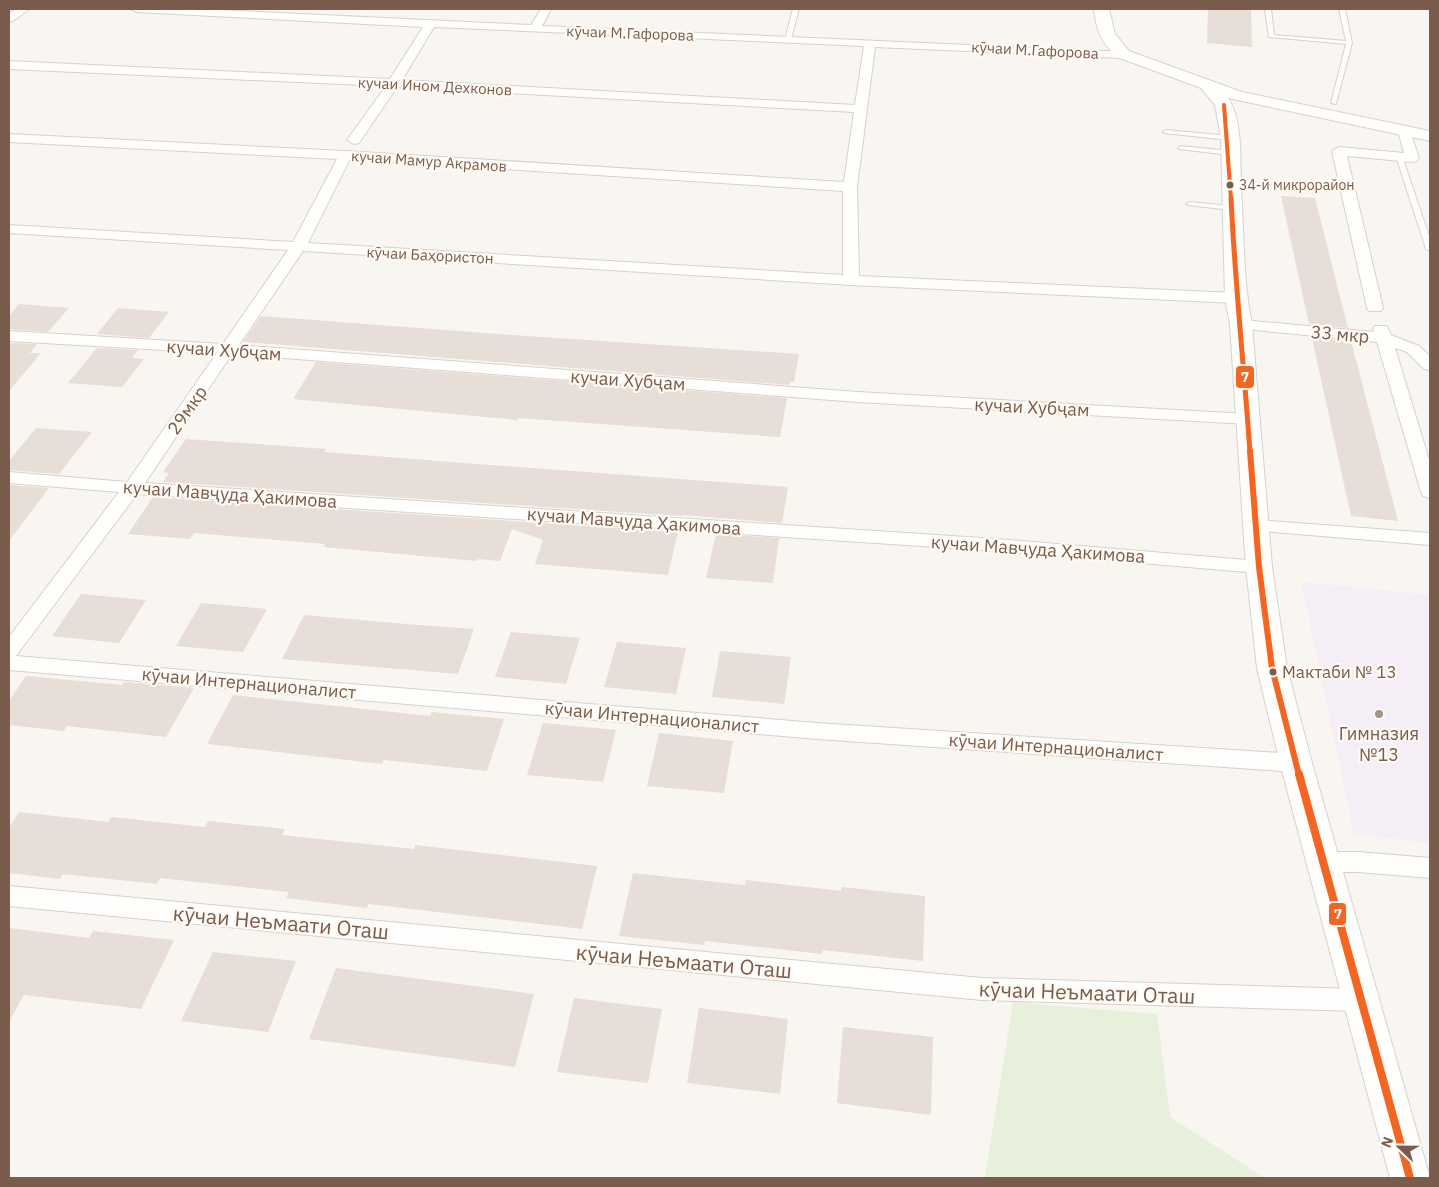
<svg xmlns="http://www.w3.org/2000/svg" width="1439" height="1187" font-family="'IBM Plex Sans',sans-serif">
<rect width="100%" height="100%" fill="#f9f5f0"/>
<path fill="#f6eef6" d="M1301 582 1430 595V843L1354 834Z"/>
<path fill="#e7f0db" d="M1013 1002 1157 1014 1170 1117 1265 1178H985Z"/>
<path fill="#e6ded7" d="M1208 9H1251L1252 47 1207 43Z
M1281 196 1315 198 1348 328 1309 324Z
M19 304 69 308 48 332 9 329V316Z
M118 308 169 312 149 338 97 334Z
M261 316 498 334 799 354 794 382H790V385L243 342Z
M1312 338 1351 341 1398 521 1351 516Z
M9 343 37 344 30 353H41L9 391Z
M97 348 138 350 132 358 144 359 122 387 68 383Z
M316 362 787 398 780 437 518 418 517 420 293 399Z
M36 428 92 432 59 474 9 470V461Z
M186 439 326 449 325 452 450 462 788 487 782 523 682 515V516L163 482 169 473 163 472Z
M9 485 49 488 9 541Z
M153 497 678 532 668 575 535 564 543 540 512 529 500 561 478 559 477 561 324 547 325 544 194 533 190 539 128 534Z
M716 534 779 538 773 583 706 578Z
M81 594 146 600 119 643 52 636Z
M201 603 267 609 243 652 176 646Z
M304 615 406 624 474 629 458 674 282 659Z
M511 632 580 638 566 684 495 677Z
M617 642 686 648 676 694 604 687Z
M720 651 791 657 784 704 712 697Z
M26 676 122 685 124 682 194 688 166 737 67 726 64 731 9 725V701Z
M233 695 430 716 432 712 504 719 487 771 384 760 382 764 207 744Z
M543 723 616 730 603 782 527 775Z
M659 733 733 741 724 793 647 786Z
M19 812 108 822 111 817 205 827 208 821 285 829 282 835 414 849 415 845 597 866 582 929 368 904 367 908 286 898 289 892 160 878 157 884 63 874 60 879 9 873V828Z
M633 873 745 885 746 880 841 891 842 887 925 896 923 961 823 950 822 954 705 941 704 945 619 936Z
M9 928 89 938 93 931 174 940 141 1009 24 995 9 1022Z
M213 952 296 961 268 1032 181 1021Z
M336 968 534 994 515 1067 309 1039Z
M574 998 662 1009 648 1083 557 1072Z
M699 1008 788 1019 780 1094 687 1083Z
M843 1027 933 1037 931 1115 837 1103Z"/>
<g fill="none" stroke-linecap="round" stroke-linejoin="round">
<defs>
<path id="service" d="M793 9H799L791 39 788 41 785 39Z
M1265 9H1271L1274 35 1346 41 1339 9H1345L1352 43 1336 104 1331 103 1346 44 1269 37Z
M1166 130 1230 136 1233 138 1230 140 1164 133 1163 132Z
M1181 146 1230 151 1233 153 1230 155 1179 149 1178 148Z
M1399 154 1402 156 1430 239V251L1426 249 1396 156Z
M1190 202 1231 206 1235 208 1231 210 1188 205 1186 204Z"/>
<path id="minor" d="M16 9H29L13 21 9 22V14Z
M131 9H198L531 25 541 9H551L542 26 1127 52 1129 54 1123 58 875 47 857 187 859 276 1236 293 1241 295 1244 298 1241 301 1236 303 851 285 303 251 239 345 858 392 1248 414 1254 415 1257 419 1254 423 1248 424 858 402 232 354 145 483 997 539 1259 561 1266 562 1269 567 1266 572 1259 573 997 551 137 494 16 656 817 723 1296 754 1304 757 1307 763 1304 769 1296 772 817 739 9 670V637L119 492 9 483V472L127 482 217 353 9 341V331L223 344 288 250 9 233V225L293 242 337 159 9 142V134L345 151 844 182 854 112 397 87 359 143 354 144 347 140 386 86 9 69V61L390 79 423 27 137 12ZM434 27 864 46 855 105 402 80ZM350 159 843 191V275L308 243Z
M1404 127 1410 131 1419 158 1417 161 1412 162 1347 156 1383 308 1381 311H1369L1367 308 1332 151 1339 147 1404 153 1398 131Z
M1241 320 1374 332 1373 329 1375 326H1387L1391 335 1419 346 1430 356V370L1424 369 1407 352 1395 348 1430 463V498L1423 496 1421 492 1377 342 1235 328 1233 325 1235 322Z
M1256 520 1430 533V545L1249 530 1247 526 1249 522Z
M1323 852H1358L1430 858V878L1358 872H1323L1314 869 1311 862 1314 855Z
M9 886 982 978 1360 989 1369 992 1373 1000 1369 1008 1360 1011 982 1000 9 906Z"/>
<path id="secondary" d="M1094 9H1109L1115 34 1129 51 1242 92 1430 131V141L1228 98C1243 119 1240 162 1241 188 1244 234 1243 280 1252 325L1272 567 1287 668 1312 763 1430 1178H1390L1280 763 1257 668 1246 567 1230 325 1225 298 1221 138 1215 105 1201 88 1117 57C1102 43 1096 30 1094 9Z"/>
</defs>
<use href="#service" stroke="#d7d1cb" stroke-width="2"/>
<use href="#minor" stroke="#d7d1cb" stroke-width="2"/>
<use href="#secondary" stroke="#d9d2cb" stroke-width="2"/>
<use href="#service" fill="#fefefd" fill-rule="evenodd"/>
<use href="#minor" fill="#fefefd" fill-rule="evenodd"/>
<use href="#secondary" fill="#fefefd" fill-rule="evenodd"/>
<defs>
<path id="bus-1-far3" d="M1224 105 1231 199"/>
<path id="bus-1-far2" d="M1231 198C1235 283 1244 367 1250 452"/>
<path id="bus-1-far1" d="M1250 451 1259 567 1272 668 1299 775"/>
<path id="bus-1" d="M1299 774 1410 1178"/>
</defs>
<use href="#bus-1-far3" stroke="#fffaf3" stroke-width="6"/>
<use href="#bus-1-far2" stroke="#fffaf3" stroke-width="8"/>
<use href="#bus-1-far1" stroke="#fffaf3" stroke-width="10"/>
<use href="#bus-1" stroke="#fffaf3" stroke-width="12"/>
<use href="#bus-1-far3" stroke="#f26522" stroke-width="4"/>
<use href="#bus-1-far2" stroke="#f26522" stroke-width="5"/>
<use href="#bus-1-far1" stroke="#f26522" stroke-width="6"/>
<use href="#bus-1" stroke="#f26522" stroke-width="8"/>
</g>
<g fill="#7a5c4d" stroke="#fffaf3" stroke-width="2">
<circle cx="1230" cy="185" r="4.5"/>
<circle cx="1273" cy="672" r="4.5"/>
</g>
<circle fill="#a69286" stroke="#fffaf3" stroke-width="2" cx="1379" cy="714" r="5"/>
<g text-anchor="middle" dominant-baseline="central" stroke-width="4.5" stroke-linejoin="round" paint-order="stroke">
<g font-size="14" fill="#7a5c4d" stroke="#fffaf3" text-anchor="start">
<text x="1239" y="185">34-й микрорайон</text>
</g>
<g font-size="15" fill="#7a5c4d" stroke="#fffaf3">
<text transform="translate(630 33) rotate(2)">кӯчаи М.Гафорова</text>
<text transform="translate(1035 50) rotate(3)">кӯчаи М.Гафорова</text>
<text transform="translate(435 86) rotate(3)">кучаи Ином Дехконов</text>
<text transform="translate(429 161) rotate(4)">кучаи Мамур Акрамов</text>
<text transform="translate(430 255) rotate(3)">кӯчаи Баҳористон</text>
</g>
<g font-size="17" fill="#7a5c4d" stroke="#fffaf3" text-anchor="start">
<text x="1282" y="672">Мактаби № 13</text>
</g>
<g font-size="18" fill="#7a5c4d" stroke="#fffaf3">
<text transform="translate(1340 334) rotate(5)">33 мкр</text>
<text transform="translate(224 350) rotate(4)">кучаи Хубҷам</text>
<text transform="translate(628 380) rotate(4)">кучаи Хубҷам</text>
<text transform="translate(1032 407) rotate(3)">кучаи Хубҷам</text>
<text transform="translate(187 410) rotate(-55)">29мкр</text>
<text transform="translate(230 494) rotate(4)">кучаи Мавҷуда Ҳакимова</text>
<text transform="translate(634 521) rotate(4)">кучаи Мавҷуда Ҳакимова</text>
<text transform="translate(1038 549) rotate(4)">кучаи Мавҷуда Ҳакимова</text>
<text transform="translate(249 683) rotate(5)">кӯчаи Интернационалист</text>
<text transform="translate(652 717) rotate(5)">кӯчаи Интернационалист</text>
<text transform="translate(1056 747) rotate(4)">кӯчаи Интернационалист</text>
</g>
<g font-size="18" fill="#7a5c4d" stroke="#fffaf3">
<text x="1379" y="733">Гимназия<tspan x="1379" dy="21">№13</tspan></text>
</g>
<g font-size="21" fill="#7a5c4d" stroke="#fffaf3">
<text transform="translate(281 922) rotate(5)">кӯчаи Неъмаати Оташ</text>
<text transform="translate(684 961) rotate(5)">кӯчаи Неъмаати Оташ</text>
<text transform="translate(1087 992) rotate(2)">кӯчаи Неъмаати Оташ</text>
</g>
</g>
<g stroke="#fffaf3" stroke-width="2">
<rect x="1235" y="365" width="20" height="24" rx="5" fill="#f26522"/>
<rect x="1328" y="902" width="19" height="24" rx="5" fill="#f26522"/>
</g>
<g font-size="14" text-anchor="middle" font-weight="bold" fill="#fff">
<text x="1245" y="382">7</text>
<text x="1338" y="919">7</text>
</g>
<rect width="1439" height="1187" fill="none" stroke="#7a5c4d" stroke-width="20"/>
<g transform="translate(1399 1147) rotate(292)" stroke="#fffaf3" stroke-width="4" paint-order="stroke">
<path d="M0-4L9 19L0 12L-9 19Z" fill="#7a5c4d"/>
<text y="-8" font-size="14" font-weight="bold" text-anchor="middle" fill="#7a5c4d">N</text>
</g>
</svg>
